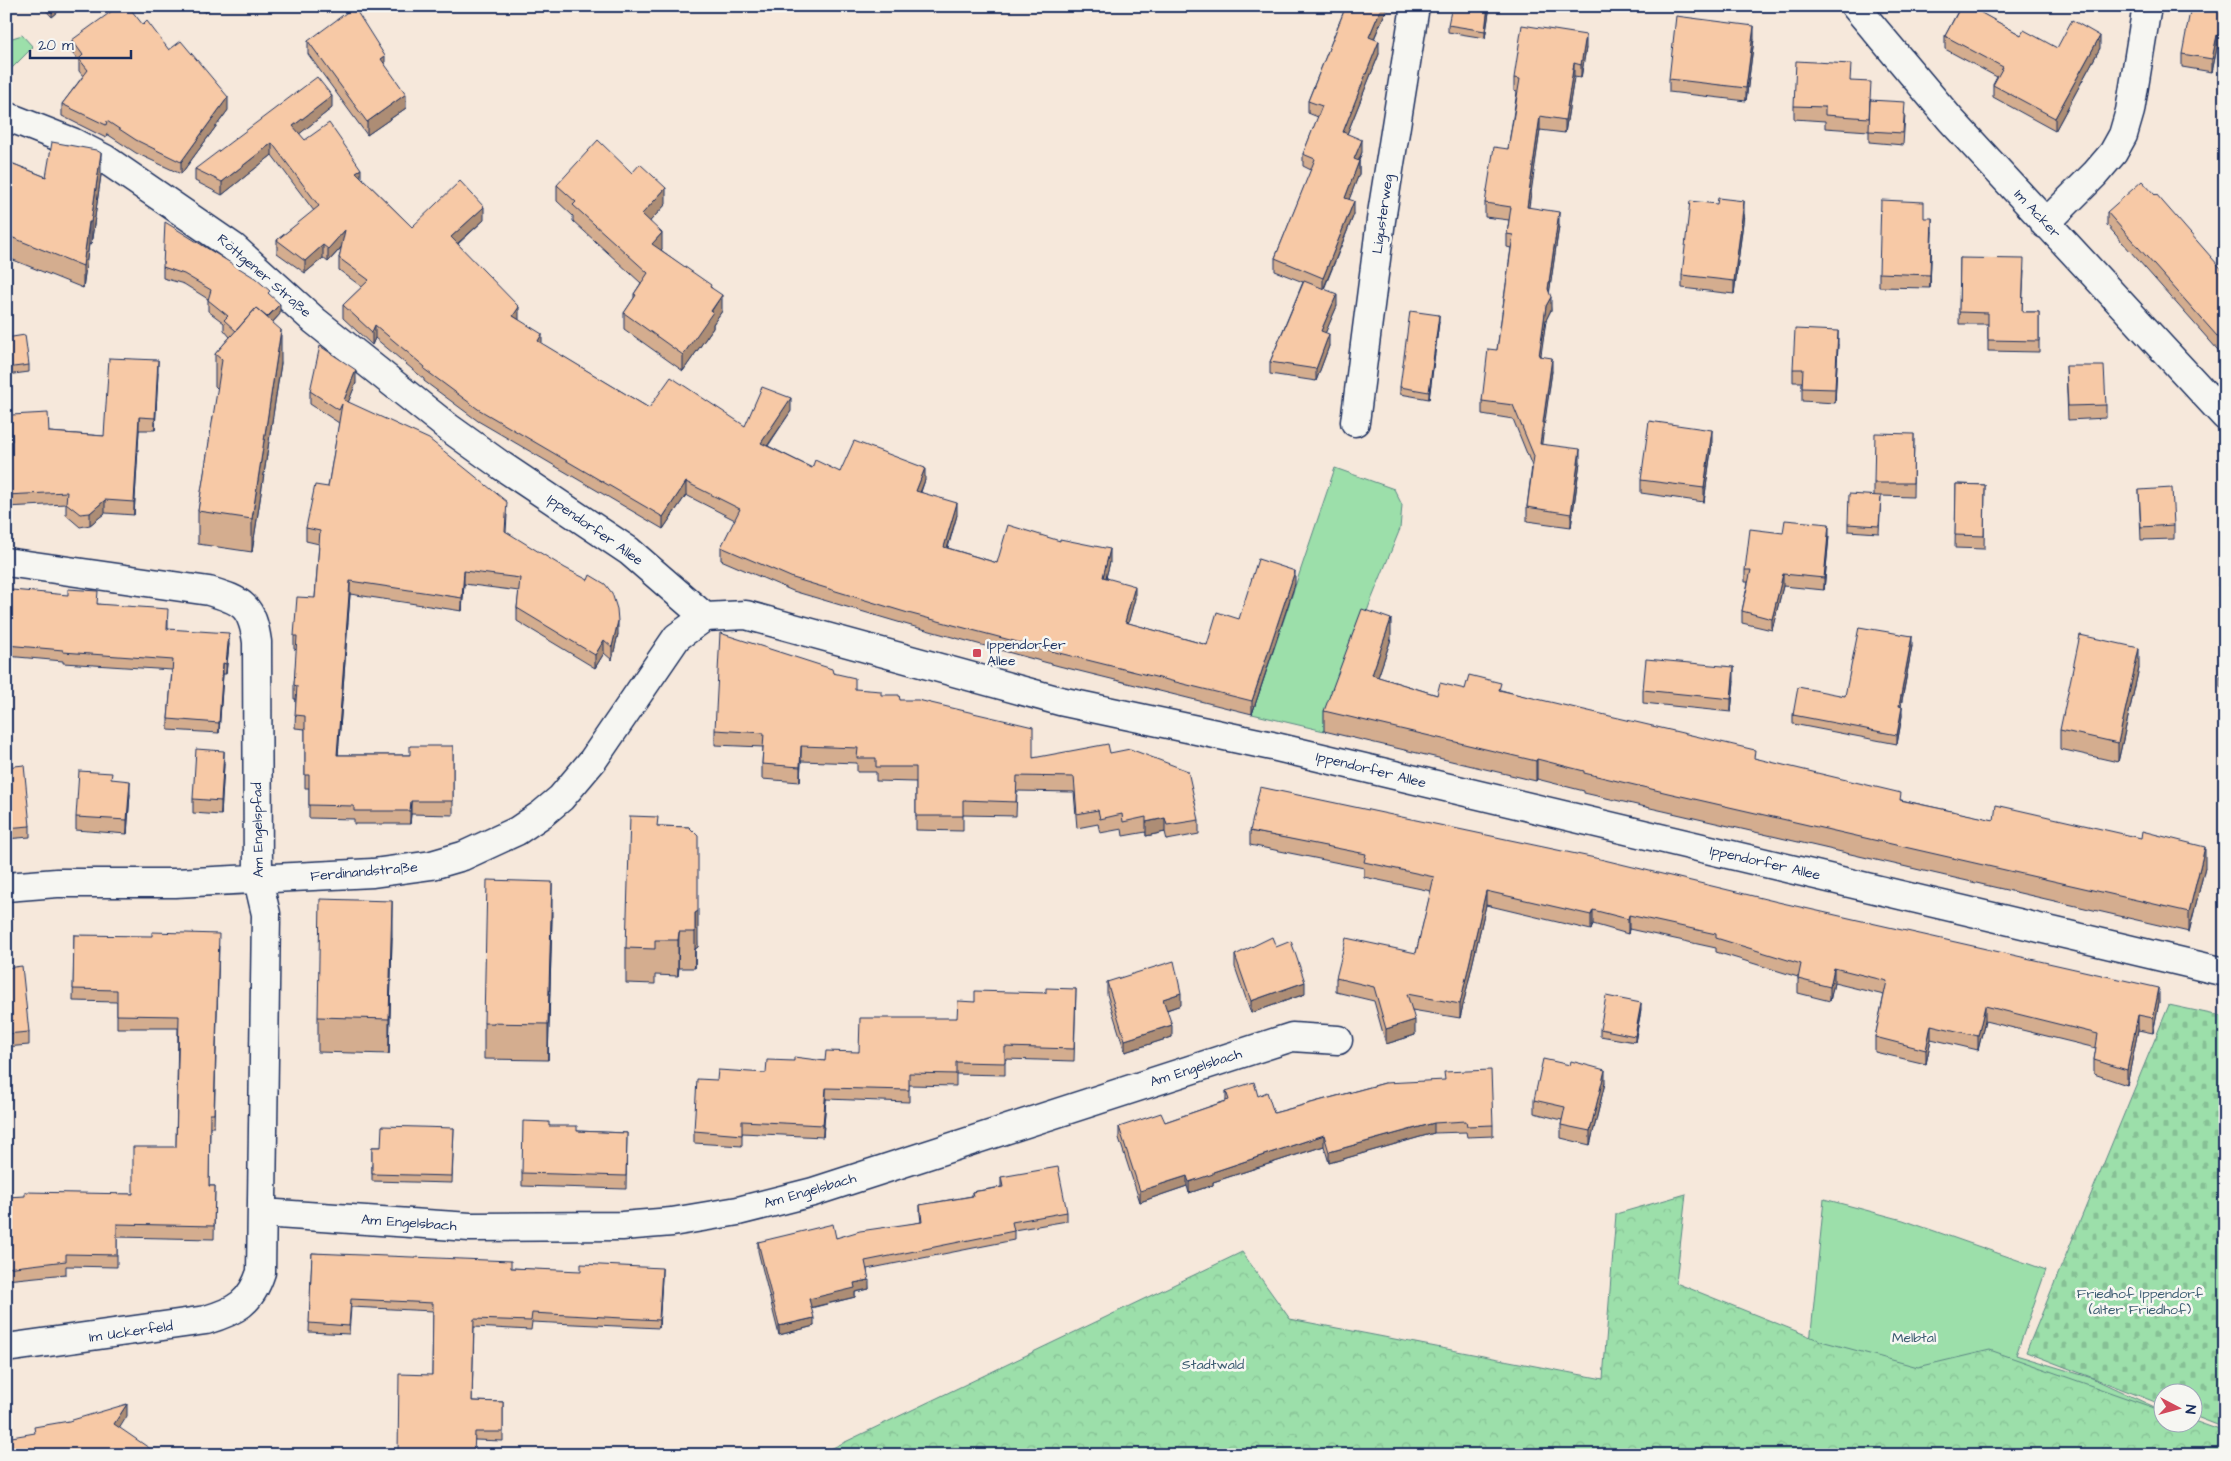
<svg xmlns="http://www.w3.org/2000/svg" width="2231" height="1461" font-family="'Architects Daughter',sans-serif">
<defs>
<pattern id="forest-crowns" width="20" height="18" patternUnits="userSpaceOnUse" patternTransform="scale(1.25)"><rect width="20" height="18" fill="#9cdfaa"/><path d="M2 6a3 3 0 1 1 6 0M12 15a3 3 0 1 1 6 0" fill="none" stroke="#86c095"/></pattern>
<pattern id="cemetery-stones" width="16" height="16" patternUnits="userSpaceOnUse" patternTransform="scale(1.25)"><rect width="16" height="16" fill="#9cdfaa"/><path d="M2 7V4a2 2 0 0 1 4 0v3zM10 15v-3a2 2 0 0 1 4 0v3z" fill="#86c095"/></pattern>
</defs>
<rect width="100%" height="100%" fill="#f6e8db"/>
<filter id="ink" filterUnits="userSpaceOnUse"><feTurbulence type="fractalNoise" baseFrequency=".02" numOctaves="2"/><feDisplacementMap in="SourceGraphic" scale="10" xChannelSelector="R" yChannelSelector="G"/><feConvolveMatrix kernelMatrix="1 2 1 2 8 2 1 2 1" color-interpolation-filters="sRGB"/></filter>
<g filter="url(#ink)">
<path fill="#9cdfaa" stroke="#5c8784" d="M22 35 33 47 6 74V40Z
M1335 468 1394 489 1402 505 1400 529 1370 603 1324 731 1252 714Z
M1824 1199 1903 1220 2046 1270 2016 1355 2092 1378 2163 1411 2164 1424 2225 1439V1455H1796L1811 1333Z"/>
<path fill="url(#forest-crowns)" stroke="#5c8784" d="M1686 1194 1676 1283 1821 1341 1918 1367 1990 1350 2163 1411 2164 1424H2194V1421L2225 1432V1455H818L1242 1252 1290 1319 1603 1379 1616 1214Z"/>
<path fill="url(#cemetery-stones)" stroke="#5c8784" d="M2169 1005 2225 1017V1428L2194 1416V1394H2164L2163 1405 2026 1352Z"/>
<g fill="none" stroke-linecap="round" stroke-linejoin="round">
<path stroke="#6596ba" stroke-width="10" d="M1275 1455H1276"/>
<defs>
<path id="street" d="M1855 6 1951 120 2225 416
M2045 224 2095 174 2113 153 2123 135 2130 111 2147 6
M1355 422 1381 220 1415 6
M6 562 209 591C243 601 252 606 257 642L258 880 266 914 261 1272C251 1303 236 1311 206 1320L6 1348
M6 887 57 883H175L373 873 432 865 463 856 517 831 542 814 561 798 593 760 677 637 705 617
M262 1213 470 1227 622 1226 672 1222 738 1211 813 1192 1292 1037 1338 1040"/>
<path id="secondary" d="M6 116 72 142 105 159 233 247 315 321 449 428 502 466 629 551 705 617 746 615 1060 701 1272 746 2225 972"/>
</defs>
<use href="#street" stroke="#1b2f5e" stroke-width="31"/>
<use href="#secondary" stroke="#1b2f5e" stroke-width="31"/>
<use href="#street" stroke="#f6f6f2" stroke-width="28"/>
<use href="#secondary" stroke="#f6f6f2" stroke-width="28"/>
</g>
<path fill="#d4ad8f" stroke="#1b2f5e" d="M42 6H65L52 17Z
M200 6H213L205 13Z
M1346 6H1388L1374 39 1379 54 1347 134 1362 152 1359 161V174L1349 199 1354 214 1324 289 1337 306 1325 333 1329 346 1316 381 1270 374V362L1303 282 1275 271V258L1311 170 1303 166V154L1318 117 1308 113V101Z
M1490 6 1485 38 1448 32V25Z
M1948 6H1970V7L2021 35 2057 48H2100L2055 131 1993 97V85L1997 77 1945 49V36L1958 11Z
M2225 6V49L2217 48 2212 72 2182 67V54Z
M143 25 169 50 228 110 181 174 136 153 107 134 106 138 62 116V104L83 76 79 71V61L72 53V40Z
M1754 39 1746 101 1669 92V79Z
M308 41 385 65 406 108 367 135 308 54Z
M1586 48 1581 78 1574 77 1565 133 1540 130 1528 208 1559 226 1549 293 1551 310 1546 320 1540 356 1552 371 1541 444 1580 462 1571 527 1527 521V507L1532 466 1513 419 1482 414V401L1497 350 1511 248 1507 247V234L1509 220 1485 217V203L1508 149 1517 92 1514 91V78Z
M1851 81 1871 100 1905 114 1903 145 1869 142V131L1825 128V121L1794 119V106Z
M332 108 299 134 305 140 361 177 412 227 484 220 458 244 519 320 542 344 649 408 745 426 791 411 768 446 812 468 840 472 925 480 921 492 957 515 948 548 997 563 1110 562 1106 577 1135 598 1128 623 1207 645 1239 619 1295 584 1252 714 1059 666 908 625 793 591 721 560V547L735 520 686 495 663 529 478 421 424 381V379L375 338 372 345 343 318V305L362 287 339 270V258L342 247 328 262 323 258 305 273 277 253V240L314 211 272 155 222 195 195 181V169Z
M6 161 46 177 101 175 91 245 89 244 83 288 6 257Z
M632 173 666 204 650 221 662 249 661 250 711 287 722 311 713 324V328L683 371 624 329V313L634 298V294L641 283 573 221V216L557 201V185Z
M2107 212 2225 273V358L2107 225Z
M1744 214 1734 294 1682 288V275Z
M1932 231 1930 288 1879 287V273Z
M1960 258 2024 271 2022 312H2039V352L1988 351V324H1959Z
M163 267 270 295 280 314 273 322 281 363 252 552 198 544V511L218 389 215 386V354L230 337 224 330V323L208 311V299L184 284 163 278Z
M1439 322 1429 399 1400 394V387Z
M6 338 29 365V372L6 375Z
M1838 344 1835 403 1802 401V382H1793V369Z
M2066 366 2106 405V418L2068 420Z
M158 373 155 430H139L134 515 105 513 90 525 80 527 66 515V504L6 507V441H12L11 415 49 432 104 436Z
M356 383 348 402 507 515 506 532 618 634 612 660 604 653 595 668 517 621V608L519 591 464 584 462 611 350 594 338 755H410L453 746V815L411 814 410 824H354V819L309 818V788H305V729L295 728 296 699H294V685L297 650 294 649V636L315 598 319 544 306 541V528L328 487 339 423 310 404V391Z
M1914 434 1913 497 1881 496 1879 533 1848 531V524L1874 496V483Z
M1712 443 1704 502 1641 493V480Z
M1956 484 1985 485 1984 549 1955 548Z
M2139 490 2174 525V539L2141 540Z
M1783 533 1829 536 1824 590 1783 586 1772 630 1742 623V611L1748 582H1745V570Z
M2225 573V598L2218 586V576Z
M98 604 168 619V629L229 644 226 674H223L219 733 168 730V719L172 670 63 663V661L6 656V614H10Z
M1391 639 1378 677 1437 695 1465 689 1501 690 1755 759 1901 800 2205 867 2189 932 1668 812 1584 793V791L1537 779 1536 781 1324 731V711Z
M1912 646 1901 706 1902 716 1897 744 1793 724V715L1845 696Z
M2139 668 2118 762 2060 749V730Z
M833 673 855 690 900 700 1033 758 1110 753 1199 820V834L1167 840 1165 832 1146 836V832L1123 836 1122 829 1100 833 1098 824 1077 828 1074 792 1017 791 1016 816 963 815V831L916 830V782L876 781V772H857V763L801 761 800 782 762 779V764L763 747 715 745V730Z
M2225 673V693L2220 686V677Z
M1734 681 1731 712 1643 703V690Z
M224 764 221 815 193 813V799Z
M6 767 30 826V837L6 839Z
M112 779 130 794 127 834 76 830V817Z
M658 826 689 827 698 947 695 949V968H679L678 976 655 975V984L626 983V948Z
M1250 831 2159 1002 2153 1033 2138 1030 2127 1085 2094 1074V1060L2096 1048 1985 1021 1978 1050 1931 1039 1926 1064 1875 1052V1037L1884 995 1834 983 1830 1001 1798 993V977L1716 952V948L1629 929 1628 934 1593 924 1591 930 1486 905 1460 1018 1412 1010 1415 1035 1386 1044 1374 1001 1336 992V978L1416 953 1431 891 1364 877V868L1250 845Z
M552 917 548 1060 484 1059V1023Z
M74 935 219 946 214 1127H210L209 1186H215L214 1239 117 1237V1267L66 1266V1274L6 1280V1197L133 1194 176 1147 178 1028H117V1002L73 1001Z
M392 937 389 1054 318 1052V1017Z
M1276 947 1305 994 1251 1013 1235 967V955Z
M6 968 29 1032V1045L6 1047Z
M1107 982 1181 1005 1167 1010 1172 1037 1125 1052 1107 994Z
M1076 989 1074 1061 1005 1059V1075L956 1074V1086L909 1085V1102L826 1099 823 1137 742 1133V1146L694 1143V1131L717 1080 766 1073 794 1061H825L859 1052 957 1018 975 1002Z
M1641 1010 1635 1042 1600 1036V1029Z
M1385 1083 1493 1125V1136L1467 1137 1466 1132 1434 1133 1329 1163 1324 1146 1213 1182V1185L1189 1193 1187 1186 1140 1202 1119 1138V1127L1165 1122 1226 1101V1091L1258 1096 1274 1113Z
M1605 1083 1590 1145 1561 1138V1125L1562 1120 1534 1113V1100Z
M549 1126 577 1131 627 1133 626 1189 522 1186V1173Z
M454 1128 452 1183 372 1181V1147H381Z
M1001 1177 1067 1212V1221L1014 1230V1240L867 1269 869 1289 855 1292V1297L811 1308 814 1326 779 1335 758 1251V1242L836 1238 921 1222 920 1214V1205L972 1196V1192L1001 1187Z
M312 1253 511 1268 662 1277 659 1328 532 1322 531 1330 474 1327 472 1401 503 1402V1441L475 1440 432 1375 433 1311 351 1307 349 1334 309 1332Z"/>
<path fill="#ad8d74" stroke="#1b2f5e" d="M52 6H65L52 17Z
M205 6H213L205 13Z
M1382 6H1388L1369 50V37Z
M1488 6H1490L1485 38V31Z
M1754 26V39L1746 101V88Z
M1586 35V48L1581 78V65Z
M2217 35V48L2212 72V59Z
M2100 36V48L2055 131V118Z
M1379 41V54L1343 144V132Z
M385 56V70L381 59Z
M1574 63V77L1565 133V120Z
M406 94V108L367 135V122Z
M332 96V108L293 139V126Z
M228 97V110L181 174V162Z
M1540 116V130L1527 221V207Z
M1362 140V152L1354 171V159Z
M272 143V155L222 195V182Z
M101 153V175L91 245V222Z
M1359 161V174L1345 210V198Z
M361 169V181L356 172Z
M666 188V204L642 230V214Z
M1354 201V214L1323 290V278Z
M1744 201V214L1734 294V281Z
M484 207V220L451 249V237Z
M1559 212V226L1548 302V289Z
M1932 218V231L1930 288V275Z
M89 222V244L83 288V266Z
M345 230V243L328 262V249Z
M662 233V249L652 260V244Z
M323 245V258L305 273V261Z
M1337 294V306L1321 343V331Z
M722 295V311L713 324V328L683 371V355Z
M1551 297V310L1546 320 1539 369V356L1546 306Z
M280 304V314L246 351V341Z
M519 307V320L513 316Z
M1439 315V322L1429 399V392Z
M375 325V338L372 345V332Z
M281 330V363L252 552V519Z
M1838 331V344L1835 403V389Z
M542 334V346L538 341Z
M1329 334V346L1316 381V369Z
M1552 358V371L1540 457V444Z
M158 360V373L155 430V418Z
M356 370V383L344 413V400Z
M791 398V411L761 455V443Z
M139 417V430L134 515V502Z
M1712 430V443L1704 502V488Z
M1580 449V462L1571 527V514Z
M925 468V480L916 503V491Z
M686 482V495L663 529V517Z
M105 500V513L90 525V513Z
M957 503V515L944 559V547Z
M1829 524V536L1824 590V578Z
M1110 549V562L1103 589V577Z
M464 571V584L462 611V598Z
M1295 571V584L1252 714V701Z
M1783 574V586L1772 630V619Z
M350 581V594L337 769V755Z
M1135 586V598L1125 635V622Z
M1391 619V639L1372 695V675Z
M618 621V634L612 660V647Z
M229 633V644L226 674V664Z
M1912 636V646L1899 716V706Z
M604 640V653L595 668V655Z
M2139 648V668L2118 762V743Z
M223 663V674L219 733V723Z
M1734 667V681L1731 712V699Z
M1902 707V716L1897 744V735Z
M801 746V761L800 782V767Z
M224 751V764L221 815V801Z
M1537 759V779L1536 781V761Z
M130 781V794L127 834V820Z
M411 801V814L410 824V811Z
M1165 818V832L1146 836V822Z
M2205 847V867L2189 932V912Z
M552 882V917L548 1060V1024Z
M1486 891V905L1460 1018V1004Z
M392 901V937L389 1054V1019Z
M1593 910V924L1591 930V915Z
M698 911V947L695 949V968V913Z
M1629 915V929L1628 934V919Z
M679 932 678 976V940Z
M1834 968V983L1830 1001V987Z
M1305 982V994L1251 1013V1001Z
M2159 988V1002L2153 1033V1018Z
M1181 993V1005L1163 1011V999Z
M1641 1003V1010L1635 1042V1036Z
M1985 1006V1021L1978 1050V1036Z
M2138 1015V1030L2127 1085V1070Z
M1415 1020V1035L1386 1044V1029Z
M1172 1025V1037L1125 1052V1040Z
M1931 1025V1039L1926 1064V1050Z
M1605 1070V1083L1590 1145V1131Z
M826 1088V1099L823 1137V1125Z
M1434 1123V1133L1329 1163V1152Z
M1324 1135V1146L1213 1182V1185L1189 1193V1182L1213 1172Z
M1187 1176V1186L1140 1202V1191Z
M662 1268V1277L659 1328V1320Z
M869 1280V1289L855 1292V1297L809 1308V1299L854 1283Z
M814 1318V1326L779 1335V1326Z
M127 1404V1416L114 1437V1424Z"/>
<path fill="#f7c9a6" stroke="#1b2f5e" d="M119 6H128L143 25 147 21 169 50 181 41 228 97 181 162 136 140 107 121 106 125 62 104 88 70 79 59 83 55 72 40Z
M1346 6H1382L1369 37 1379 41 1343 132 1362 140 1354 159 1359 161 1345 198 1354 201 1323 278 1275 258 1315 159 1303 154 1322 106 1308 101Z
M1452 6H1488L1485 31 1448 25Z
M1961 6H1969L2021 35 2024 30 2057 48 2072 20 2100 36 2055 118 1993 85 2003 67 1945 36Z
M2191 6H2225V36L2217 35 2212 59 2182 54Z
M354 7 385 56 381 59 406 94 367 122 308 41Z
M1676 16 1754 26 1746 88 1669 79Z
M1522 25 1586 35 1581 65 1574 63 1565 120 1540 116 1527 207 1559 212 1548 289 1551 297 1546 306 1539 356 1552 358 1540 444 1580 449 1571 514 1527 507 1534 456 1513 405 1482 401 1488 349 1497 350 1513 235 1507 234 1511 207 1485 203 1494 147 1508 149 1520 79 1514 78Z
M1796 61 1851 64 1850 81 1871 82 1869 118 1825 115V107L1794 106Z
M317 77 332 96 293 126 305 140 329 123 361 169 356 172 412 227 460 181 484 207 451 237 519 307 513 316 542 334 538 341 649 408 671 377 745 426 762 387 791 398 761 443 812 468 815 460 840 472 854 441 925 468 916 491 957 503 944 547 997 563 1008 525 1060 541V539L1110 549 1103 577 1135 586 1125 622 1207 645 1217 612 1239 619 1258 559 1295 571 1252 701 1059 653 908 613 793 578 721 547 740 509 686 482 663 517 478 409 424 369 425 367 375 325 372 332 343 305 369 280 339 258 345 230 328 249 323 245 305 261 277 240 319 206 272 143 222 182 195 169Z
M1870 100 1905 102 1903 133 1869 131Z
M598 140 632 173 640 164 666 188 642 214 662 233 652 244 711 285 710 287 722 295 711 311 713 312 683 355 624 313 636 295 634 294 648 273 573 205 576 202 557 185Z
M52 142 96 150 101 153 91 222H89L83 266 6 235V161L46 177Z
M2142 181 2155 195 2156 194 2225 273V345L2107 212Z
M1718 198 1744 201 1734 281 1682 275 1690 201 1717 204Z
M1881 200 1924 202V218H1932L1930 275 1879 273Z
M165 222 255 278 270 291 268 293 280 304 267 317 256 308 236 331 224 320 228 316 208 300 211 290 184 274 163 267Z
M1960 258 2024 259 2022 312H2039V341L1988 340V313L1959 312Z
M1304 281 1337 294 1321 331 1329 334 1316 369 1270 362Z
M256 308 281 330 252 519 198 511 222 360 215 354Z
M1410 311 1439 315 1429 392 1400 387Z
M1795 329 1838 331 1835 389 1802 388 1803 369H1793Z
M25 335 29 365 6 368V338Z
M320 346 356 370 344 400 429 439 507 502 505 531 565 568 588 580 590 575 605 584 612 593 617 609 618 621 612 647 604 640 595 655 517 608 520 578 464 571 462 598 350 581 337 755H410V746H453V801H411L410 811H354V806L309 805V775H305V716L295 715 297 686 294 685 297 636H294L297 597 315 598 320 531 306 528 315 485 328 487 342 404 339 410 310 391Z
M109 358 158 360 155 418 139 417 134 502 105 500 90 513 80 514 66 503 67 492 6 495V441H12L11 415 48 413 49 432 104 436Z
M2066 366H2104L2106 405 2068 406Z
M1649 421 1712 430 1704 488 1641 480Z
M1875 433 1914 434 1913 483H1874Z
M1956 484 1985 485 1984 536 1955 535Z
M2172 488 2174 525 2141 527 2139 490Z
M1849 494 1881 496 1879 526 1848 524Z
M1785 520 1829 524 1824 578 1783 574 1772 619 1742 611 1751 570H1745L1750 529 1783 533Z
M2225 573V589L2218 576Z
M68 589 98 591 97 604 168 609 167 629 229 633 226 664 223 663 219 723 168 719 173 660 63 652V650L6 645V614H10L12 590 68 595Z
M1362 609 1391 619 1372 675 1437 695 1440 683 1465 689 1469 675 1501 683 1499 690 1755 750 1754 758 1901 793 1900 800 1994 820 1996 805 2141 838 2142 831 2205 847 2189 912 1668 793 1584 773V771L1537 759 1536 761 1324 711Z
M1859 627 1912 636 1899 706 1902 707 1897 735 1793 715 1798 687 1845 696Z
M720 633 832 669 833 673 855 678V689L881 691V695H899L900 700H918L1033 727V758L1108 744 1110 753 1130 749 1188 771 1199 820 1167 825 1165 818 1146 822V817L1123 822 1122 814 1100 819 1098 810 1077 814 1074 777 1017 776 1016 802 963 800V816H916V767H876V758H857L858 748 801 746 800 767 762 764 764 733 715 730Z
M2080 635 2139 648 2118 743 2060 730Z
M1646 659 1734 667 1731 699 1643 690Z
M2225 673V683L2220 677Z
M196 749 224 751 221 801 193 799Z
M24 765 30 826 6 828V767Z
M79 771 112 773 111 779 130 781 127 820 76 817Z
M1260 787 1600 859 1778 902 2159 988 2153 1018 2138 1015 2127 1070 2094 1060 2098 1034 1985 1006 1978 1036 1931 1025 1926 1050 1875 1037 1887 981 1834 968 1830 987 1798 979 1801 964 1716 938V934L1629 915 1628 919 1593 910 1591 915 1486 891 1460 1004 1407 994 1415 1020 1386 1029 1374 987 1336 978 1346 938 1416 953 1434 877 1364 862 1366 854 1250 831Z
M630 816 658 817 657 826 689 827 698 836V911L695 913V932H679L678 940H655V949L626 948Z
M487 880 552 882 548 1024 484 1023Z
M320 899 392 901 389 1019 318 1017Z
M152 932 219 934 214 1114H210L209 1186H215L214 1226 117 1224V1255L66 1254V1261L6 1268V1197L25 1196V1192L133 1194V1147H176L179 1016 117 1015V990L73 989 74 935 152 936Z
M1272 937 1276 947 1291 941 1305 982 1251 1001 1235 955Z
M1174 961 1181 993 1163 999 1172 1025 1125 1040 1107 982Z
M22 966 29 1032 6 1034V968Z
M1046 988 1076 989 1074 1049 1005 1047V1063L956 1062V1074L909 1073V1090L826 1088 823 1125 742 1121V1135L694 1131 697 1079 717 1080 718 1070 766 1073 767 1060 794 1061V1057L825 1061 826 1051 859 1052 860 1018H957L958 1001 975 1002V991L1046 993Z
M1606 996 1641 1003 1635 1036 1600 1029Z
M1543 1059 1570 1065 1571 1061 1605 1070 1590 1131 1561 1125 1565 1107 1534 1100Z
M1491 1070 1493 1125 1467 1126 1466 1121 1434 1123 1329 1152 1324 1135 1213 1172V1174L1189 1182 1187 1176 1140 1191 1119 1127 1161 1113 1165 1122 1229 1100 1226 1091 1254 1082 1258 1096 1267 1092 1274 1113 1385 1083 1445 1080 1444 1072Z
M523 1121 549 1122V1126H577V1131L627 1133 626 1176 522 1173Z
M382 1126 454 1128 452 1176 372 1174V1147H381Z
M1058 1167 1067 1212 1012 1222 1014 1231 865 1261 869 1280 854 1283 855 1288 809 1299 814 1318 779 1326 758 1242 833 1224 836 1238 860 1231 922 1222 920 1205 973 1196 972 1192 1003 1187 1001 1177Z
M312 1253 511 1261V1268L581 1271V1264L662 1268 659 1320 532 1313 531 1321 474 1319 472 1401 503 1402V1432H475L474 1455H398L399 1374 432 1375 433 1303 351 1299 349 1326 309 1323Z
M127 1404 114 1424 152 1450 150 1453 154 1455H6V1438L35 1433 34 1427 69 1421Z"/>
</g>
<rect fill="#d1495b" stroke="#f6f6f2" stroke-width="2" x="972" y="648" width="10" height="10" rx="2.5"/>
<g text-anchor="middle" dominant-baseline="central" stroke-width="5" stroke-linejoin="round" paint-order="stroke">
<g font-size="14" fill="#1b2f5e" stroke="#f6f6f2">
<text transform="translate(1383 214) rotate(-82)">Ligusterweg</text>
<text transform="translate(2037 214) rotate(47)">Im Acker</text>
<text transform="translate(264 276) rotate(41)">Röttgener Straße</text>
<text transform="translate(595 530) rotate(35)">Ippendorfer Allee</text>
<text transform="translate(1371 770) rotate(14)">Ippendorfer Allee</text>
<text transform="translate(258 830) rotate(-91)">Am Engelspfad</text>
<text transform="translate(1765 863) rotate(13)">Ippendorfer Allee</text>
<text transform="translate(364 872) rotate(-5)">Ferdinandstraße</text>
<text transform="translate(1196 1068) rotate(-18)">Am Engelsbach</text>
<text transform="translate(810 1191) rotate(-16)">Am Engelsbach</text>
<text transform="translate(409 1223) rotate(4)">Am Engelsbach</text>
<text transform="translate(131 1332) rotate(-8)">Im Uckerfeld</text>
</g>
<g font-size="14" fill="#1b2f5e" stroke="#f6f6f2" text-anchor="start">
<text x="987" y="645">Ippendorfer<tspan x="987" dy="16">Allee</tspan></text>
</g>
<g font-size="14" fill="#3b5b71" stroke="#f6f6f2">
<text x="2140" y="1294">Friedhof Ippendorf<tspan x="2140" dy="16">(alter Friedhof)</tspan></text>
<text x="1914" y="1338">Melbtal</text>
<text x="1213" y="1365">Stadtwald</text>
</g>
</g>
<rect width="2231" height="1461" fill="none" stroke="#f6f6f2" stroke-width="25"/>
<rect x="12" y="12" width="2206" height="1436" fill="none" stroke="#1b2f5e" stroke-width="2" filter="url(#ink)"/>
<g transform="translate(2178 1408) rotate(96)"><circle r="24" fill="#f6f6f2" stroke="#9ea6b7"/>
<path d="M0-4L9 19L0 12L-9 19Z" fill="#d1495b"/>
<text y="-8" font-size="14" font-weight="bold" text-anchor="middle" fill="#1b2f5e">N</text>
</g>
<path d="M30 50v8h101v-8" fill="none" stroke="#1b2f5e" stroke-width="2.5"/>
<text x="38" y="50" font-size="15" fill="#1b2f5e" stroke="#f6f6f2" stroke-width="4" paint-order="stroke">20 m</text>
</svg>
